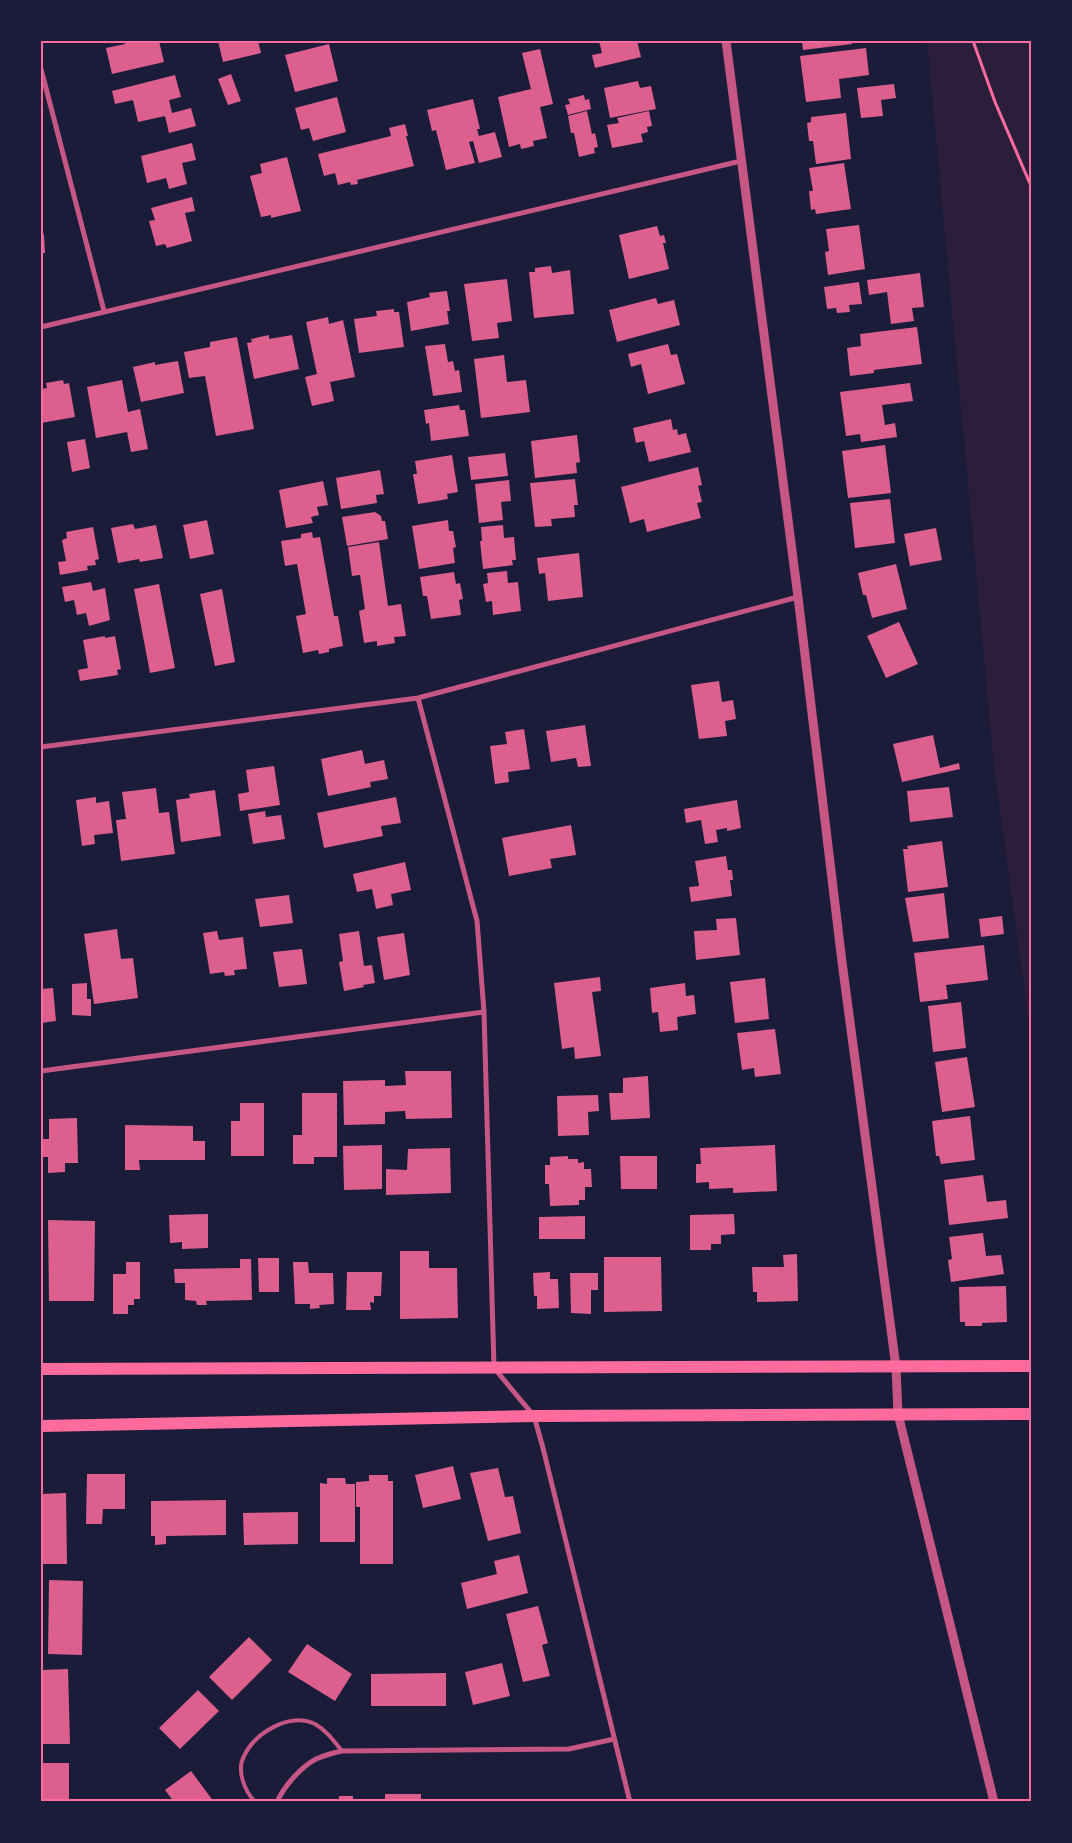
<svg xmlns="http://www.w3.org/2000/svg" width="1072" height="1843" font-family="Commissioner,sans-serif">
<rect width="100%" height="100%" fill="#1b1b3a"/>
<path fill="#2a1e3b" d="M927 41H1031V1038L994 768Z"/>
<path fill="#dd5f8e" d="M125 41H159L164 62 112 74 106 48 125 44Z
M218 41H258L261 53 223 62Z
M599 41H637L641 57 595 68 592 55 602 53Z
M802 41H852V44L803 50Z
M329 44 338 81 295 92 285 55Z
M866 48 869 75 839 79 841 98 806 102 800 56Z
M540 49 553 104 540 107 547 138 533 141 534 146 521 149 520 144 509 147 498 97 531 89 522 53Z
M231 74 241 101 228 105 218 79Z
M175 75 181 97 169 100 172 113 191 108 196 126 169 133 165 116 138 122 133 100 115 104 112 91Z
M638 81 640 88 651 86 656 109 610 118 604 88Z
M894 84 896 98 881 100 883 116 861 118 857 88Z
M584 95 585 100 589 99 591 109 568 115 565 105 570 104 568 99Z
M337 97 346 132 313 141 309 128 301 130 295 108Z
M473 99 480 129H477L479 136 495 132 502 157 479 163 473 141 469 142 475 163 446 170 436 130 432 131 427 110Z
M587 111 592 134 595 133 598 147 594 148 595 153 579 157 574 133H571L568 116Z
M649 111 652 126 647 127 648 132 641 134 643 142 612 148 607 125 619 123 617 118Z
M846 113 851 159 816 164 813 141H809L807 123 811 122V117Z
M405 124 408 136H406L414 166 357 180 358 184 351 185 350 182 338 185 335 173 324 176 318 154 391 136 389 128Z
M192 143 196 160 182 163 187 184 169 189 166 178 147 183 141 156Z
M287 157 301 211 271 218V215L261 217 250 176 262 173 260 164Z
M844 163 851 209 816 214 815 209 811 210 809 191H813L809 168Z
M192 197 195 211 185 213 192 241 167 248 165 244 156 246 149 221 155 220 151 208Z
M859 225 865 269 828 275 825 252 829 251 826 229Z
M657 226 660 236 664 235 666 243H663L669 269 629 279 619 235Z
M44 234 45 253H41V235Z
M551 266 552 273 570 270 574 314 534 318 529 272H535V268Z
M920 273 924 307 912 308 914 321 891 324 887 292 869 295 867 280Z
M507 279 512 321 497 323 499 338 472 341 464 284Z
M859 282 862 304 849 305 850 312 837 313 836 308 827 309 824 287Z
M447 291 450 311H447L449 324 411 331 407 302 430 297 429 293Z
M656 298 658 304 674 300 680 325 617 342 609 310Z
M394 309V312H399L404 347 359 353 354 319 377 316 376 311Z
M328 317 329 324 343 320 355 377 330 382 334 401 312 406 305 377 317 374 306 322Z
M917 327 922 364 874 370V373L850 376 847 348 861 346 860 334Z
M269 335V339L292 335 299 369 254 379 247 343 252 342 251 339Z
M237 337 254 429 216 436 205 376 189 378 184 352 210 347V342Z
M445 344 448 362 453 361 455 371 459 370 462 392 433 396 425 346Z
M668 344 671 355 677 354 685 384 648 394 641 364 631 367 628 354Z
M504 355 507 382 526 380 530 412 481 418 474 359Z
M178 361 184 393 141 402 133 367 155 362V365Z
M63 380 64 384 69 383 75 417 41 423V389L47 388 46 383Z
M122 380 128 412 140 409 148 449 131 452 127 432 96 438 87 387Z
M910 383 913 401 882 405 885 425 895 423 897 437 861 442 860 434 846 436 840 392Z
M459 405 460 410H465L469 436 431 441 429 423 426 424 424 410Z
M671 419 673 430 677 429 678 435 686 433 691 452 649 462 644 441 636 443 633 428Z
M577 435 580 462 576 463 577 473 535 478 531 441Z
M85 439 90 468 72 472 67 442Z
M885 445 891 493 848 498 842 451Z
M505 453 508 476 471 480 468 457Z
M452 455 458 492 447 494 448 499 418 504 413 474H417L415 461Z
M698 467 702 485 698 486 702 502 697 503 701 518 647 532 644 519 630 523 621 487Z
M380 470 384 494 376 495 377 503 341 509 336 478Z
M575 479 578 505H574L575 517 551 519 552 526 535 527 530 483Z
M509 480 511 501 501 502 503 520 479 523 475 484Z
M323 481 328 505 317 507 319 515 311 517 313 523 286 528 279 490Z
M890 499 895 543 855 548 850 503Z
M375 512 381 516 382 521H385L388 539 347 546 342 517Z
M207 520 214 554 190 559 183 525Z
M448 520 449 531H453L456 547 453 548 455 563 419 569 412 526Z
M133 524 135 529 156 525 163 558 140 562 139 559 118 563 111 528Z
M503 525 504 538 514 537 516 560H512L513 565 483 569 480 541H482L481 527Z
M93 527 99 559 95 560 96 565 87 566 88 570 60 575 58 562 66 561 62 540 67 538 66 532Z
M936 528 942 560 910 566 904 534Z
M312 532 313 538 320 537 334 616H338L343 646 329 649V652L319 654 318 650 303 653 296 616 306 614 297 564 285 566 281 541 301 538V534Z
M379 542 388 606 401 604 406 636 394 637 395 643 377 646V641L364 643 359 611 365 609 360 575 352 576 348 547Z
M579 553 583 597 548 601 545 573 539 574 537 558Z
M896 564 907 609 872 618 866 595H863L858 573Z
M507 571 508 583 518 582 521 611 493 615 492 601 486 602 483 584 488 583 487 573Z
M454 572 456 584 460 583 463 599 459 600 461 615 431 619 427 596H423L420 577Z
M91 582 93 591 105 588 110 620 89 626 86 613 77 615 74 600 65 602 62 587Z
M159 584 175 668 150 673 134 589Z
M222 589 235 662 215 666 200 594Z
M899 622 918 664 886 678 867 636Z
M105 636V638L115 636 121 669 117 670 118 675 80 681 78 670 88 668 83 640Z
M719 681 722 702 733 700 736 719 725 721 727 736 699 739 691 685Z
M585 725 591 766 578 767 576 758 551 762 546 731Z
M524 729 530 769 508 772 509 782 495 784 490 746 507 744 505 732Z
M933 735 940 768 959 763 960 769 902 782 893 744Z
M362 750 365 764 384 760 388 779 370 782 371 787 328 796 321 759Z
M274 766 280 805 240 811 238 794 249 792 246 770Z
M949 787 953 817 910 822 907 791Z
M156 788 159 813 169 812 175 854 121 861 116 820 126 819 122 792Z
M215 790 221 836 181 842 176 800 190 798 189 794Z
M96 797V803L109 801 113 833 94 835 95 844 82 846 76 800Z
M396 797 401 823 381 826 383 836 324 848 317 813Z
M737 800 741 828 727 831V828L716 830 718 842 705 844 701 820 686 823 684 809Z
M265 811 266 817 281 815 285 839 253 844 248 814Z
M571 825 576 855 550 859 552 868 509 876 502 838Z
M942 841 948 887 908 892 903 849H908L907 846Z
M726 856 728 870H732L733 880H730L732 896 691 902 689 887 699 886 695 861Z
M405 862 411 890 391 894 393 905 376 909 372 889 357 892 353 874Z
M944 893 949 938 913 942 905 898Z
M289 895 293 923 260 927 255 899Z
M1002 916 1004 934 981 937 979 919Z
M736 918 740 955 696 960 694 931 717 930 716 919Z
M117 929 121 959 133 958 138 998 94 1004 84 934Z
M217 931 219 940 243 937 247 969 234 970 235 975 225 976 224 972 210 974 203 933Z
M359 931 364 966 372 965 375 983 363 985 364 987 344 991 339 962 343 961 339 934Z
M404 933 410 975 384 980 377 937Z
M984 945 988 980 946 985 948 999 920 1002 914 953Z
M302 949 307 984 279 987 273 952Z
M600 977 601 991 592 992 601 1056 575 1059 574 1047 562 1049 554 983Z
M765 978 769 1019 735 1023 730 982Z
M87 983V999H91V1016L72 1015V984Z
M685 983 686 996 694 995 696 1014 677 1017 678 1030 660 1032 658 1012 652 1013 650 988Z
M53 988 56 1021 41 1023V989Z
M961 1002 966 1048 933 1052 928 1006Z
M775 1029 781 1074 755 1077 754 1068 742 1070 737 1033Z
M967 1057 975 1107 942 1112 935 1062Z
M405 1071H451L452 1118 406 1119 405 1111 385 1112V1124L344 1125 343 1081 385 1080V1086L406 1085Z
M648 1076 650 1118 611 1120 609 1093H623V1078Z
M302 1093H337V1157H314V1164H293V1135H302Z
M598 1095 599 1111 588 1112 589 1135 558 1136 557 1096Z
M240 1103H264V1156H231V1121H240Z
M970 1116 975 1160 941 1164 939 1156H936L932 1121Z
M77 1118 78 1163H65V1172L48 1173V1157H41V1139H49V1119Z
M125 1125 193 1126V1141H205V1160H139L140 1170H125Z
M382 1145V1189L344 1190 343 1146Z
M775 1145 777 1191 733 1193V1188L709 1189V1182L696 1183V1164H701L700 1148Z
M450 1148 451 1193 386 1195V1169L407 1170 408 1149Z
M568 1156V1159H578V1163L584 1162V1169H591L592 1187H585V1200H579V1205L550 1206 549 1184H545V1165H550V1157Z
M620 1156H657V1189H621Z
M983 1175 987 1202 1006 1200 1008 1218 949 1225 944 1180Z
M208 1214V1248L182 1249V1242L170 1243 169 1215Z
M734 1214 735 1234 721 1235V1244H711V1250H690V1215Z
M585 1216V1239H539V1217Z
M48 1220 95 1221 94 1301H49Z
M983 1233 986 1256 1001 1255 1004 1274 951 1282 948 1260 952 1259 949 1237Z
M400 1251H429V1268H457L458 1318 400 1319Z
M797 1254 798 1301 757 1302V1292H753L752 1267H784L783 1255Z
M604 1257H661L662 1311 604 1312Z
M258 1258H279V1292H259Z
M240 1259H251L252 1300 206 1301 207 1305H197L196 1301 185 1300V1283H175L174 1269 240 1268Z
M126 1262H140V1299H134V1305H128V1314H113V1274H126Z
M293 1262H308L309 1273H333L334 1304 319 1305 320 1308 310 1309V1304H295Z
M347 1272H382L381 1296H374V1303L370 1302 371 1310H346Z
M550 1272V1279H558L559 1308 537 1309V1296H534L533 1273Z
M570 1273H598V1290H591V1314L571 1313Z
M1006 1286 1007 1322 982 1323V1326H965V1322H960L959 1287Z
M453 1466 461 1499 423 1508 415 1475Z
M498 1468 505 1497 513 1496 521 1533 488 1541 470 1473Z
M87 1474H125V1509H103L102 1524H86Z
M369 1475H388V1481H393V1564H360V1507H356V1482L369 1481Z
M327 1478H345L346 1484H355V1542H320V1483L327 1484Z
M66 1493 67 1564H41V1494Z
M226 1500V1535L166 1536V1544L155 1545V1536H151V1501Z
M298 1512V1544L244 1545 243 1513Z
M519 1555 528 1593 467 1609 461 1583 497 1574 494 1561Z
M49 1580 83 1581 82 1655 48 1654Z
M538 1606 548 1643 542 1645 550 1676 523 1682 506 1614Z
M249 1637 272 1660 232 1700 209 1677Z
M307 1644 352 1674 335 1701 288 1672Z
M502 1663 510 1696 473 1705 465 1672Z
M68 1669 70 1744H41V1670Z
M446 1673V1706H371V1674Z
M198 1690 219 1711 180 1749 159 1728Z
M41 1763H69V1802H41Z
M191 1771 214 1802H174L165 1790Z
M385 1794H421V1802H385Z
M339 1796H353V1802H339Z"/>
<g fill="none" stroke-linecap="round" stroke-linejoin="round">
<path stroke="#ff6b9d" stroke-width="3" d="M973 41 995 102 1031 186"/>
<path stroke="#c65784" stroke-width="4" d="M255 1802C245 1791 236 1771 244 1756 255 1733 289 1712 315 1724 326 1730 334 1741 342 1751"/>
<path stroke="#c65784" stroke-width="5" d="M41 69 104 311
M41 327 741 161
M418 698 477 921 484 1012 494 1368 534 1416 543 1448 630 1802
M41 747 418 698 798 597
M41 1071 484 1012
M277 1802C284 1786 301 1767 316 1759 325 1755 333 1753 342 1751L569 1749 614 1739"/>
<path stroke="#c65784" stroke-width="9" d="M726 41 798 597 842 962 896 1367 898 1414 994 1802"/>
<path stroke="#ff6b9d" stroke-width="12" d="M41 1369 1031 1366
M41 1426 534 1416 1031 1414"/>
</g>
<rect width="1072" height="1843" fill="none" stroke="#1b1b3a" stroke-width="85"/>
<rect x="42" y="42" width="988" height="1758" fill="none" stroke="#ff6b9d" stroke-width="2"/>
</svg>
